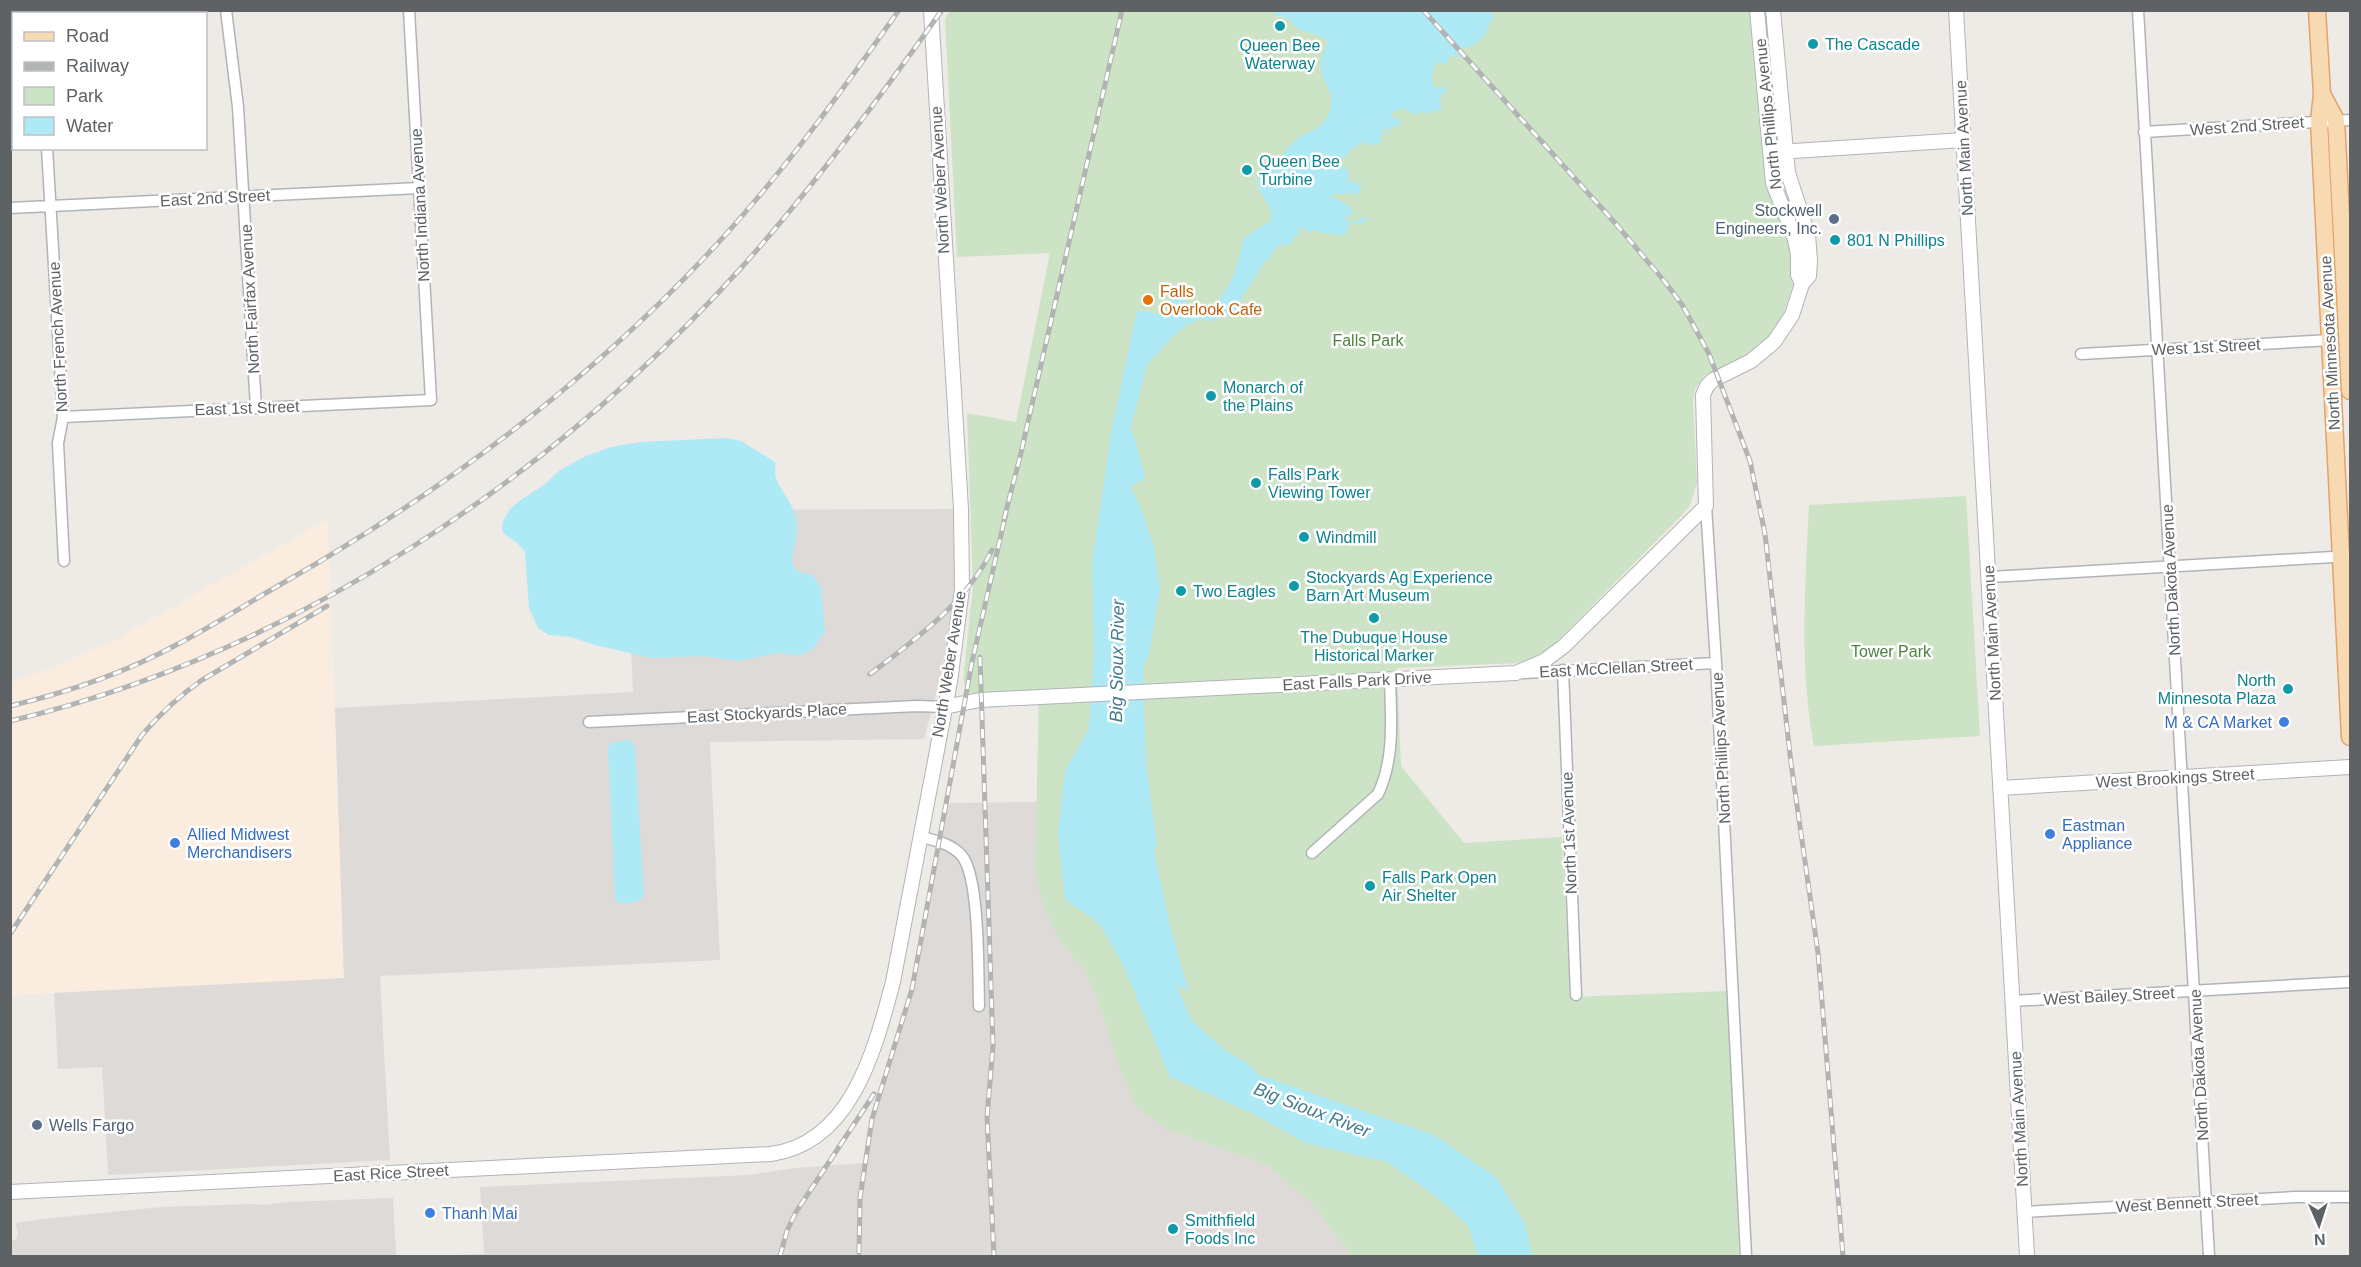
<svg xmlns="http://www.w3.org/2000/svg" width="2361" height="1267" font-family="Helvetica,sans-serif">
<rect width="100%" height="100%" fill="#eeeae6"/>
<path fill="#faeddf" d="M328 519 344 978 11 995 10 682 43 671 111 642Z"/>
<path fill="#dddad8" d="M957 509 953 615 941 675 924 739 710 742 720 960 380 976 390 1160 108 1175 102 1067 58 1069 54 993 344 978 335 708 633 692 631 647 708 510Z
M1037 802 1035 869 1058 938 1086 973 1102 1012 1169 1130 1269 1166 1312 1204 1352 1256H428L484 1254 480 1187 748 1175 795 1168 864 1163 879 1092 902 1026 912 989 946 803Z
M393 1198 396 1256H11V1242L16 1239 18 1234 15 1223 42 1219 161 1207 254 1204 263 1205 288 1202Z"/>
<path fill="#cde3c5" d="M951 10 1753 11 1785 225 1794 264V283L1782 318 1767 338 1745 356 1705 375 1695 389 1693 403 1697 483 1690 505 1683 514 1549 649 1521 663 1397 668 1401 766 1464 843 1562 837 1570 997 1727 991 1739 1256H1352L1312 1204 1269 1166 1169 1130 1138 1109 1120 1070 1102 1012 1086 973 1058 938 1043 905 1035 869 1039 691 970 694 963 680 973 587 967 413 1016 422 1050 253 957 257 945 19Z
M1966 496 1980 736 1814 746C1799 668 1805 585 1809 505Z"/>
<path fill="#aee9f6" d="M1487 10 1488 14 1490 11 1492 13 1493 21 1489 24C1485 39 1477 45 1462 49L1459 57 1448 56V61L1444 64 1435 62 1434 71 1431 74 1433 86 1436 88 1454 85 1445 88V93L1448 94 1438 95 1442 100 1439 102 1442 110H1435L1428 114 1425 112 1412 114 1405 108 1393 112 1390 116 1401 120V126H1394L1388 131 1384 127 1382 132 1391 135 1381 134 1380 144 1369 145 1363 142 1358 146 1335 144 1334 160 1339 165 1345 166 1349 173 1347 181 1362 184 1357 195 1350 193 1328 195 1351 207 1353 214 1346 216 1347 221H1357L1362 217 1370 218 1362 223H1350L1346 234 1338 236C1330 232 1322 235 1316 230L1310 232 1298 227 1297 232 1301 229 1300 233 1293 238 1294 240 1287 245H1277L1276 250 1271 253 1270 260C1247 261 1246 261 1238 284L1240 288 1232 302 1236 310C1230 313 1217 321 1211 321 1207 320 1203 318 1198 320 1184 325 1173 335 1163 347 1158 354 1152 358 1147 365L1131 428 1145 475 1141 482H1136L1131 489 1132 492 1137 497 1136 500 1139 503 1154 547 1160 591 1149 654 1143 667 1146 766 1157 844 1154 852 1170 926 1189 992 1176 984 1191 1020 1226 1051 1247 1063 1259 1075 1436 1136 1497 1178 1525 1224 1532 1256H1478L1468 1225 1433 1194 1387 1162 1305 1143 1254 1114 1170 1077 1123 965 1099 923 1065 900 1058 834 1065 771 1089 728 1094 653 1092 564 1111 434 1137 310 1167 315 1173 293 1184 296 1187 305 1192 306 1199 303 1212 309C1227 303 1241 254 1244 238L1271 220C1274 197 1251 195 1259 174 1263 163 1274 160 1283 154 1288 150 1291 144 1296 140 1308 131 1325 128 1330 111 1336 93 1322 83 1321 66 1320 57 1327 49 1327 40 1315 31 1297 35 1290 19L1274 15 1275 11Z
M726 438 741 441 775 462C776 469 774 475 777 481 785 496 795 506 797 524 799 539 790 552 793 566L801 573 813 575 821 588 825 632 813 649 800 655 778 653 739 661 704 656 652 658 595 645 571 637 549 635 538 628 529 608 525 552 516 542 504 534 502 529 503 521 509 510 519 501 545 484 560 470 586 456 611 447 641 442Z
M629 739 635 748 644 896C637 903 626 905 617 902L615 897 608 748 610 744Z"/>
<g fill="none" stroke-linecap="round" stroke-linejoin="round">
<path stroke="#aee9f6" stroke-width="18" d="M1317 173 1360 128
M1226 306 1267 241"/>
<defs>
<path id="street" d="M39 10V14
M226 10 238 107 256 408
M2138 10 2209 1256
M2144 132 2350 120
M47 148 63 417 58 443 64 561
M10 208 419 188
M2081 354 2331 340
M63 417 431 400 409 10
M1706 506 1716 663 1746 1256
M1990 577 2350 556
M1563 670 1576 995
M1522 673 1716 663
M589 722 917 706 944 707
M921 837C935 840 952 844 962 856 980 878 978 974 979 1006
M1312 853 1378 794C1395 758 1391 718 1390 679
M2012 1001 2350 982
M2025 1212 2295 1197H2350"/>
<path id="secondary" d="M1757 10 1773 183 1795 239 1798 255V275L1802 284
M1956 10 2027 1256
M1778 152 1963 140
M944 707 980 700 1516 673 1544 661 1564 646 1706 506 1703 395 1707 386 1713 380 1751 361 1774 342 1792 315 1802 284 1809 276 1810 261 1808 234 1788 173 1773 10
M2000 788 2350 767
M10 1192 771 1154C852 1143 875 1049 893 982L950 682 962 589 961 509 931 10"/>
<path id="primary" d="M2317 10 2322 94 2319 121 2350 737
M2322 94 2336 120 2350 391"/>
</defs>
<use href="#street" stroke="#b1b4b7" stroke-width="13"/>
<use href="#secondary" stroke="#b0b4b7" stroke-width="16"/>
<use href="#primary" stroke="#e3a26a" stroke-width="19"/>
<use href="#street" stroke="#fff" stroke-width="10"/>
<use href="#secondary" stroke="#fff" stroke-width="14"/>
<use href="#primary" stroke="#f7dab2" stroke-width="16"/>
<defs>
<path id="rail" d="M1423 10 1616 224 1665 282 1683 306 1709 354 1750 461 1765 534 1791 763 1818 953 1843 1256
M1004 519 1020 457 1122 10
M980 657 993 1046 987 1117 994 1256
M870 674C916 639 966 603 992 550
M10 706C69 692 125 673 178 644 214 625 248 603 283 583 444 491 592 380 718 243 785 170 842 91 899 10
M10 721C291 654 550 480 742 267 814 186 879 99 942 10
M10 934 142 735C160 714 179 696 202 680L327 606
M859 1253 860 1198 872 1119 912 989 972 662 1006 513
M780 1256 787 1231 796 1212 874 1094"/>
</defs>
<use href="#rail" stroke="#b2b3b3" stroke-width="5"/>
<use href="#rail" stroke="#fff" stroke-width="3" stroke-dasharray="9" stroke-linecap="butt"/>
</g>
<g fill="#0f9aa8" stroke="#fff" stroke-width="2">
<circle cx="1280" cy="26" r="6"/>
<circle cx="1813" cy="44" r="6"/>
<circle cx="1247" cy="170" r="6"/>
<circle cx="1835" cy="240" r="6"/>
<circle cx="1211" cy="396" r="6"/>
<circle cx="1256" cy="483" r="6"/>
<circle cx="1304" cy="537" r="6"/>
<circle cx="1294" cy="586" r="6"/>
<circle cx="1181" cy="591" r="6"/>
<circle cx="1374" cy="618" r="6"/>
<circle cx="2288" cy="689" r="6"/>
<circle cx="1370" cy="886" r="6"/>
<circle cx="1173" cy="1229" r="6"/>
</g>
<g fill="#5c6f8a" stroke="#fff" stroke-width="2">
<circle cx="1834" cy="219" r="6"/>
<circle cx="37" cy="1125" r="6"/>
</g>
<circle fill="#e8710a" stroke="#fff" stroke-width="2" cx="1148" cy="300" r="6"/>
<g fill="#3f7fe0" stroke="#fff" stroke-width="2">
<circle cx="2284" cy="722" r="6"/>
<circle cx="2050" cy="834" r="6"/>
<circle cx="175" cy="843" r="6"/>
<circle cx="430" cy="1213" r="6"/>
</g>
<g text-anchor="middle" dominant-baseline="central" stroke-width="5" stroke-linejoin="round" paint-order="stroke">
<g font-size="16" fill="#0d838f" stroke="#fff" text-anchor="start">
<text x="1825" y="44">The Cascade</text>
<text x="1280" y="45" text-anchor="middle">Queen Bee<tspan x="1280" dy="18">Waterway</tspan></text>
<text x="1259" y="161">Queen Bee<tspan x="1259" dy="18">Turbine</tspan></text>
<text x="1847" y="240">801 N Phillips</text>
<text x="1223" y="387">Monarch of<tspan x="1223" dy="18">the Plains</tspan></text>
<text x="1268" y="474">Falls Park<tspan x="1268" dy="18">Viewing Tower</tspan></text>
<text x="1316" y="537">Windmill</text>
<text x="1306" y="577">Stockyards Ag Experience<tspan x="1306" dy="18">Barn Art Museum</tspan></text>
<text x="1193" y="591">Two Eagles</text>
<text x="1374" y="637" text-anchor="middle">The Dubuque House<tspan x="1374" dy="18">Historical Marker</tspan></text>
<text x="2276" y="680" text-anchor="end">North<tspan x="2276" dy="18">Minnesota Plaza</tspan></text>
<text x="1382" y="877">Falls Park Open<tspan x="1382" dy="18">Air Shelter</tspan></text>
<text x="1185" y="1220">Smithfield<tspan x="1185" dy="18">Foods Inc</tspan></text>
</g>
<g font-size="16" fill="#5e6265" stroke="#fff">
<text transform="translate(1768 114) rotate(-96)">North Phillips Avenue</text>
<text transform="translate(2247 126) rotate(-4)">West 2nd Street</text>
<text transform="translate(1964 148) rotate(-93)">North Main Avenue</text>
<text transform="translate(940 180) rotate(-93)">North Weber Avenue</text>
<text transform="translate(215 198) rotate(-3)">East 2nd Street</text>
<text transform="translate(420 205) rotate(-93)">North Indiana Avenue</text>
<text transform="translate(250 299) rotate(-93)">North Fairfax Avenue</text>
<text transform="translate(58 337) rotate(-93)">North French Avenue</text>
<text transform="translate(2330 343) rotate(-93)">North Minnesota Avenue</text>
<text transform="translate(2206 347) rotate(-3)">West 1st Street</text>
<text transform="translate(247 408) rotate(-2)">East 1st Street</text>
<text transform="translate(2171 580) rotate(-93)">North Dakota Avenue</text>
<text transform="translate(1992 633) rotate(-93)">North Main Avenue</text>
<text transform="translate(949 664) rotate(-81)">North Weber Avenue</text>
<text transform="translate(1616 668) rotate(-3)">East McClellan Street</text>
<text transform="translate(1357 681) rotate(-3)">East Falls Park Drive</text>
<text transform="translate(767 713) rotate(-3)">East Stockyards Place</text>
<text transform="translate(1721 748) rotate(-93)">North Phillips Avenue</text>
<text transform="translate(2175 778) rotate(-3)">West Brookings Street</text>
<text transform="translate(1569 833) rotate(-92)">North 1st Avenue</text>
<text transform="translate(2109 996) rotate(-3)">West Bailey Street</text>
<text transform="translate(2199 1065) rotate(-93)">North Dakota Avenue</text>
<text transform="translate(2019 1119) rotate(-93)">North Main Avenue</text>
<text transform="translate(391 1173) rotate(-3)">East Rice Street</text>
<text transform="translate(2187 1203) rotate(-3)">West Bennett Street</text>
</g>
<g font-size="16" fill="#4e5e75" stroke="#fff" text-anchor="end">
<text x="1822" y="210">Stockwell<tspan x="1822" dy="18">Engineers, Inc.</tspan></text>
<text x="49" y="1125" text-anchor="start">Wells Fargo</text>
</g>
<g font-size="16" fill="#c56008" stroke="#fff" text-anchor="start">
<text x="1160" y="291">Falls<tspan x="1160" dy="18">Overlook Cafe</tspan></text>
</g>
<g font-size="16" fill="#4d823f" stroke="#fff">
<text x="1368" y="340">Falls Park</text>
<text x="1891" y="651">Tower Park</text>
</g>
<g font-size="16" fill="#366cbe" stroke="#fff" text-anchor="start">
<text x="2272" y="722" text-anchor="end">M &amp; CA Market</text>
<text x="2062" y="825">Eastman<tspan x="2062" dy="18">Appliance</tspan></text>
<text x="187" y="834">Allied Midwest<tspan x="187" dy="18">Merchandisers</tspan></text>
<text x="442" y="1213">Thanh Mai</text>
</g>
<g font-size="18" font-style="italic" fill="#427b8e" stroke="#fff">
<text transform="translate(1117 661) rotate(-89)">Big Sioux River</text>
<text transform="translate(1312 1110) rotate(21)">Big Sioux River</text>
</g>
</g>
<rect width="2361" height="1267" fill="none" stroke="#5e6265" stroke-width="24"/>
<rect x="12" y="12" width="195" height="138" fill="#ffffff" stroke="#bfc0c1" stroke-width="1.5"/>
<rect x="24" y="32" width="30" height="9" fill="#f7dab2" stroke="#bfc0c1" stroke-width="1.5"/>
<text x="66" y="42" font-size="18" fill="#5e6265">Road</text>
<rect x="24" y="62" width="30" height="9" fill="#b2b3b3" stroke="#bfc0c1" stroke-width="1.5"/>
<text x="66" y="72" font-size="18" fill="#5e6265">Railway</text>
<rect x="24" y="87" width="30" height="18" fill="#cde3c5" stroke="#bfc0c1" stroke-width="1.5"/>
<text x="66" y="102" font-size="18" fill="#5e6265">Park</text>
<rect x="24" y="117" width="30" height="18" fill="#aee9f6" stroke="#bfc0c1" stroke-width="1.5"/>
<text x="66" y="132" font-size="18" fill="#5e6265">Water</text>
<g transform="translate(2319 1225) rotate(177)" stroke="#ffffff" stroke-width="4.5" paint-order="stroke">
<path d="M0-4.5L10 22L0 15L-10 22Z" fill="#5e6265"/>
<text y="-9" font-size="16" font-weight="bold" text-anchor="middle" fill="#5e6265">N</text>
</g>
</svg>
